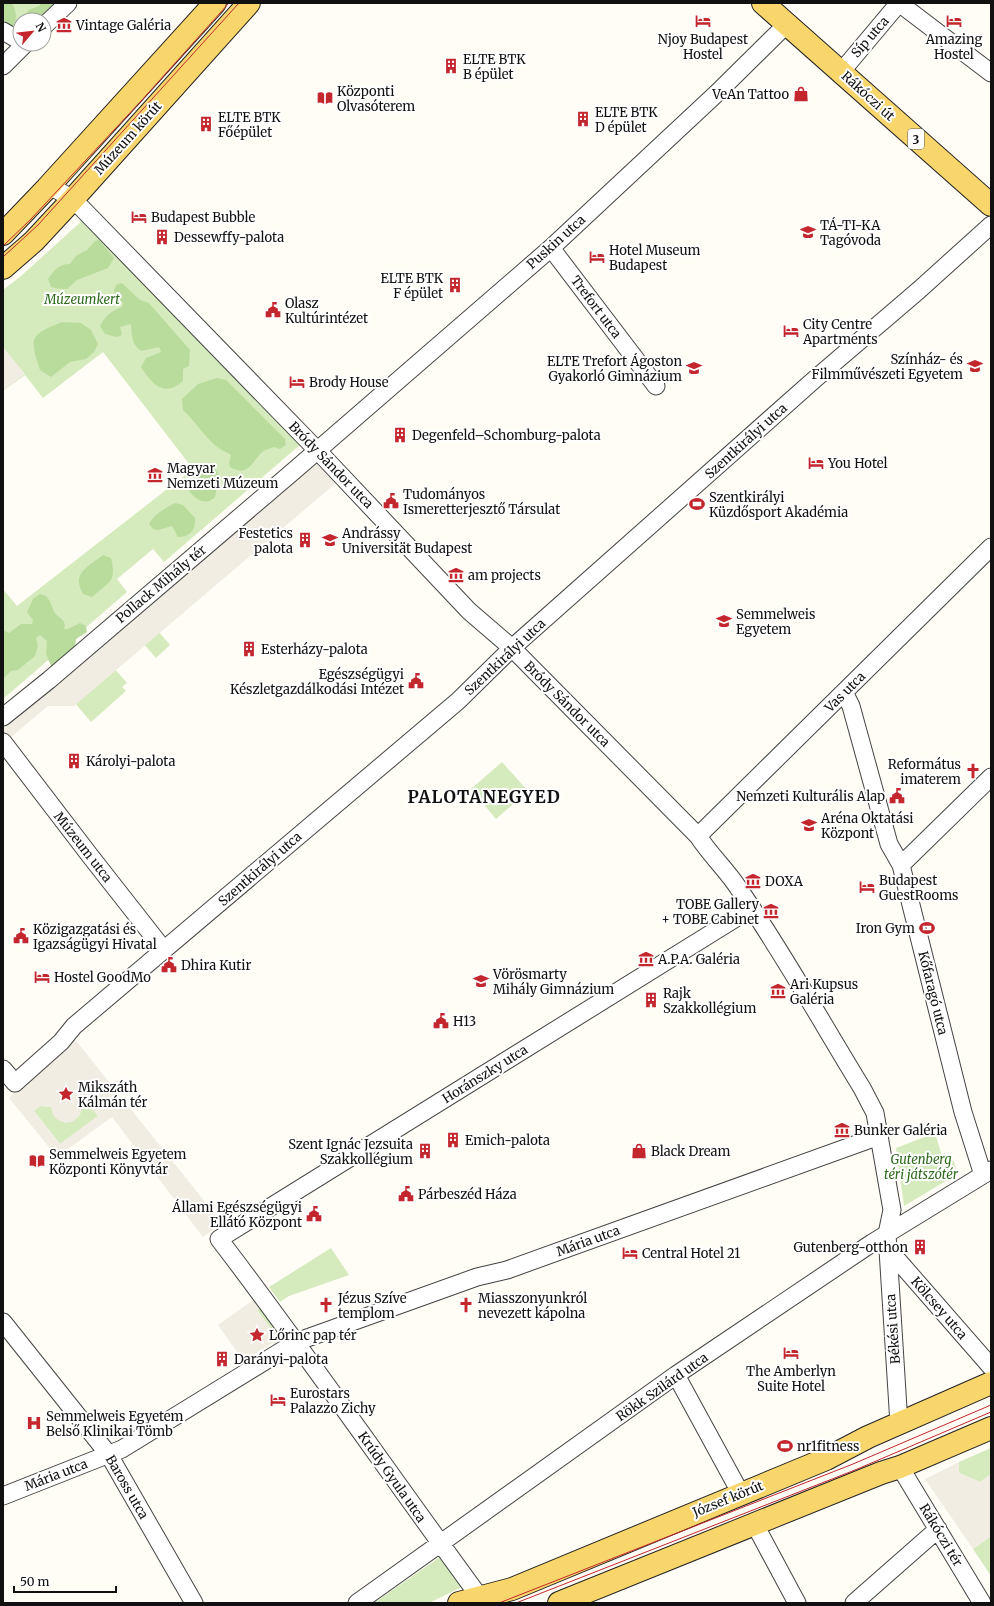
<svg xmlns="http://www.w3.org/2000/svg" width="994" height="1606" font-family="Merriweather,serif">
<rect width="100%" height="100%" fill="#fffdf5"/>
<path fill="#d5ebbd" d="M3 3H57L41 20H20V30L18 31 3 22Z
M84 219 301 444 164 562 153 549 117 579 127 592 3 699V589L17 606 193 469 103 352 43 398 25 375 3 391V290L21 276Z
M158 631 170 645 156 658 143 643Z
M114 668 127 683 122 687 126 691 91 722 74 702Z
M502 762 528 791 496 819 471 789Z
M40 1106 93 1109 98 1116 60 1144 34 1111Z
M935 1133 943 1159 952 1156 957 1171 956 1175 904 1206 896 1148Z
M331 1248 349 1275 289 1296 280 1302 269 1287Z
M261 1306 276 1326 271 1329 257 1310Z
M991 1448V1474L980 1482 959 1473V1462Z
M991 1536V1576L973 1549Z
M440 1557 462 1587 429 1603H374Z"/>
<path fill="#b9dc9c" d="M3 3H12C16 10 18 19 13 26L3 20Z
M41 3H63L44 20H29L26 16 28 10 39 6Z
M99 240 114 258 108 268 77 280 67 289H61L51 287 48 279C53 272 59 263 70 264L76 256 87 250 95 241Z
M122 283 140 300 149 303 190 350 189 366 183 369V381C164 398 152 384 141 367L146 358 161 352 159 347 141 351C131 344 132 335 131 324L120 327 122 335 117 337 105 334 100 326C105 316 111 311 122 307L123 303 116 296 114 290 116 285Z
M62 322 81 323 91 330 98 344 94 352 86 359 70 362 51 377 40 370C29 337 30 335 62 322Z
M217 378 226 380 285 439 286 445 280 449 274 447C272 448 268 449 265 450 252 458 251 479 230 467L229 463 231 455C226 452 219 449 215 445 203 435 195 421 183 410L182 399 198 384Z
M207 466H214L219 476 215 497C206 506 196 500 189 491Z
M175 503 183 505 195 518C196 530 190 537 178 537L172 526 158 530 153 529 149 524C154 514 166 508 175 503Z
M103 555 111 558C117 582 109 582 92 597L83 594C71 573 88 567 103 555Z
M40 594C51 596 50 605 55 613 60 619 67 620 64 629H68L80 623 86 626 87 632 76 639 75 646 70 651 69 659 62 664 51 666 46 654 47 641 40 635 36 638 38 646 35 656 18 670 11 671 3 679V630L9 633 21 624H32L33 620 27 612 33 599Z"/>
<path fill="#f1ede2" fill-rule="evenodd" d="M3 347 25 374 3 391Z
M317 450 343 477 74 706H48L4 743 3 717Z
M73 1037 222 1223 203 1237 112 1117 57 1157 9 1098 20 1085ZM40 1106 51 1107 53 1115 58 1120 66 1123 74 1121 80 1115 82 1108 93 1110 98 1116 60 1144 34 1111Z
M259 1296 291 1341 246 1372 242 1366V1359L218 1325ZM262 1306 276 1326 271 1329 257 1310ZM273 1343 276 1348 258 1359 255 1354Z
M959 1462V1473L980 1482 991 1474V1536L973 1549 925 1479Z"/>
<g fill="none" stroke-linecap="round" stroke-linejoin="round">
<defs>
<path id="minor" d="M899 3 991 73
M44 26 68 3
M3 31 20 41
M3 66 25 44
M841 72 899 3
M47 188 57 190 73 199 317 450 469 611 512 648 698 836C710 855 727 870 739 889 783 953 821 1021 862 1088L875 1113 892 1210 887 1234 899 1424
M551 248 656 386
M844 692 851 706 889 844 901 865 963 1112 983 1175
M3 717 49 680 296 469 551 248 716 94 787 24
M3 742 91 857 164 950
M698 836 991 547
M901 865 991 777
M3 1069 15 1083 61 1042 74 1026 458 701 512 648 815 379 919 290 991 225
M888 1249 991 1367
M3 1322 109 1455 194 1603
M676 1375 741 1494
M900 1467 982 1603
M3 1496 122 1449 296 1342 477 1277 507 1270 879 1136
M754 1523 797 1603
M357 1603 676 1375 872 1243 991 1170
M484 1603C395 1482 310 1358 219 1239L752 908
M854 1603 938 1529"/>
<path id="major" d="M763 3 991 205
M3 234 47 188 215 3
M3 268 34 241 73 199 249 3
M459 1603 512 1589 826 1459 868 1437 991 1383
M559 1603 881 1473 900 1467 991 1428"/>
</defs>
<use href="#minor" stroke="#444" stroke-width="19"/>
<use href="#major" stroke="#222" stroke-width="24"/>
<use href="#minor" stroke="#fff" stroke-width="17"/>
<use href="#major" stroke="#f9d66b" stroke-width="22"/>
<path stroke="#c4262e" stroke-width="1" d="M3 246 31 219 142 100 229 3
M3 257 38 225 239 3
M499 1603 853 1464 991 1405
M516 1603 855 1470 991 1412"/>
</g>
<defs>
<symbol id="hotel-bare" viewBox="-9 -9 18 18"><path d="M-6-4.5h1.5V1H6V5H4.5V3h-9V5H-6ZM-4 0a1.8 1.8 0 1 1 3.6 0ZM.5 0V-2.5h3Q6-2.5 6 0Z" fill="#c4262e" stroke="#fff" stroke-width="2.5" paint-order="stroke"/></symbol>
<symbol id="museum-bare" viewBox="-9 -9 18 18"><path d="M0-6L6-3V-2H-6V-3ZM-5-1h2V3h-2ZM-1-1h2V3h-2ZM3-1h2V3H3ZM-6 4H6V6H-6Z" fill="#c4262e" stroke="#fff" stroke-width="2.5" paint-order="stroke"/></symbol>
<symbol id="building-bare" viewBox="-9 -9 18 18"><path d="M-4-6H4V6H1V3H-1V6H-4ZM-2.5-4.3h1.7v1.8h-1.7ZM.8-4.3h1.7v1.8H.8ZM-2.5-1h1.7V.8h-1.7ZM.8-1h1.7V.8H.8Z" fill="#c4262e" stroke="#fff" stroke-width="2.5" paint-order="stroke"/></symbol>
<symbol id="shop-bare" viewBox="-9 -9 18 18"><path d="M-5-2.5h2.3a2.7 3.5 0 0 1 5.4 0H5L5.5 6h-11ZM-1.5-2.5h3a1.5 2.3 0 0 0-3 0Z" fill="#c4262e" stroke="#fff" stroke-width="2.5" paint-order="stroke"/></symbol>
<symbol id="library-bare" viewBox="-9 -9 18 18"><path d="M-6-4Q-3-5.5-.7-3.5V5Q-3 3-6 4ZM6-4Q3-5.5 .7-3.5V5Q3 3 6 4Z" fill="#c4262e" stroke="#fff" stroke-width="2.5" paint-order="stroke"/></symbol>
<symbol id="school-bare" viewBox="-9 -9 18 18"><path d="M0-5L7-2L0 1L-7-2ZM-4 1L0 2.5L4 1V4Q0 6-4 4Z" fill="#c4262e" stroke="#fff" stroke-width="2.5" paint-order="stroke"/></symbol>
<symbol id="civic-bare" viewBox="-9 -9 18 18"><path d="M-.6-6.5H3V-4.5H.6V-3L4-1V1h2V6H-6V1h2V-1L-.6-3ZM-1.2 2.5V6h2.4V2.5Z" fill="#c4262e" stroke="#fff" stroke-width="2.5" paint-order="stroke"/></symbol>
<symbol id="university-bare" viewBox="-9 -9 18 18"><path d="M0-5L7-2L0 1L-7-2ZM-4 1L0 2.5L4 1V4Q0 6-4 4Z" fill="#c4262e" stroke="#fff" stroke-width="2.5" paint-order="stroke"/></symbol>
<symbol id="stadium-bare" viewBox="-9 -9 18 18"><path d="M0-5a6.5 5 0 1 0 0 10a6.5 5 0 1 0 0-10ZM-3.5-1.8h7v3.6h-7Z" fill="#c4262e" stroke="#fff" stroke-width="2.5" paint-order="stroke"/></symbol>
<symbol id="church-bare" viewBox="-9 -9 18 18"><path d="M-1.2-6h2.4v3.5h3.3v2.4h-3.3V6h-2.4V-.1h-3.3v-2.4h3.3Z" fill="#c4262e" stroke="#fff" stroke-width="2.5" paint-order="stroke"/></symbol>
<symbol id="sight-bare" viewBox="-9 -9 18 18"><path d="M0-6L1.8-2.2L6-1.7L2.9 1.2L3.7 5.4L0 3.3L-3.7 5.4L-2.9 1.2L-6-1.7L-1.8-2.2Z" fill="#c4262e" stroke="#fff" stroke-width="2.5" paint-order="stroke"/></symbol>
<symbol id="hospital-bare" viewBox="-9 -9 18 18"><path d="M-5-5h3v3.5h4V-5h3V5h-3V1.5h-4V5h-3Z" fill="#c4262e" stroke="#fff" stroke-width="2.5" paint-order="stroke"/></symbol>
</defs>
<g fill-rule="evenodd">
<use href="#hotel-bare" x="692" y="10" width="22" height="22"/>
<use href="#hotel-bare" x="943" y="10" width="22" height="22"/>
<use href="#museum-bare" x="53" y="14" width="22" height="22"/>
<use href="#building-bare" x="440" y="55" width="22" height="22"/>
<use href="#shop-bare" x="790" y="83" width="22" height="22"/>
<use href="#library-bare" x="314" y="87" width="22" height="22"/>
<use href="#building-bare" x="572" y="108" width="22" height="22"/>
<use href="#building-bare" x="195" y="113" width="22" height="22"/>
<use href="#hotel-bare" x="128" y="206" width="22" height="22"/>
<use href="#school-bare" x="797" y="221" width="22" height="22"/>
<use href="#building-bare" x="151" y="226" width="22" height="22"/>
<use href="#hotel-bare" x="586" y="246" width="22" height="22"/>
<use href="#building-bare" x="444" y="274" width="22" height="22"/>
<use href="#civic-bare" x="262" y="299" width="22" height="22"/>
<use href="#hotel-bare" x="780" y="320" width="22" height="22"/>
<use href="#university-bare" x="964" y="355" width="22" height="22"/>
<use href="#school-bare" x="683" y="357" width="22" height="22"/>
<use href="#hotel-bare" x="286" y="371" width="22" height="22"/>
<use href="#building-bare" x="389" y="424" width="22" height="22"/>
<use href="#hotel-bare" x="805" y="452" width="22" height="22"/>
<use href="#museum-bare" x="144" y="464" width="22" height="22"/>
<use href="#civic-bare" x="380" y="490" width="22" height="22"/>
<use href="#stadium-bare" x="686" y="493" width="22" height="22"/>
<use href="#building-bare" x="294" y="529" width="22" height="22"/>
<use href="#university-bare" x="319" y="529" width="22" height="22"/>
<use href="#museum-bare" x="445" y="564" width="22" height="22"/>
<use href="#university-bare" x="713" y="610" width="22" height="22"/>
<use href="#building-bare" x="238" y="638" width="22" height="22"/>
<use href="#civic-bare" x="405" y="670" width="22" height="22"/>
<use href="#building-bare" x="63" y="750" width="22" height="22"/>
<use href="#church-bare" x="962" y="760" width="22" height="22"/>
<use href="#civic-bare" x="886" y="785" width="22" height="22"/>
<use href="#university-bare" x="798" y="814" width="22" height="22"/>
<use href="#museum-bare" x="742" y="870" width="22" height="22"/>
<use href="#hotel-bare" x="856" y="876" width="22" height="22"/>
<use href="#museum-bare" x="760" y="900" width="22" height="22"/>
<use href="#stadium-bare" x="916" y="917" width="22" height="22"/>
<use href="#civic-bare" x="10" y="925" width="22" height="22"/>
<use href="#museum-bare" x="635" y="948" width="22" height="22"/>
<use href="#civic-bare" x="158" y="954" width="22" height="22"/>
<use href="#hotel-bare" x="31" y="966" width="22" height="22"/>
<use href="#school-bare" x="470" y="970" width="22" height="22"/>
<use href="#museum-bare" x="767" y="980" width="22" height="22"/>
<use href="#building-bare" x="640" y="989" width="22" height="22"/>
<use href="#civic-bare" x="430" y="1010" width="22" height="22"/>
<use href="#sight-bare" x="55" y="1083" width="22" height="22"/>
<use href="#museum-bare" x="831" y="1119" width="22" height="22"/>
<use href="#building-bare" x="442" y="1129" width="22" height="22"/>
<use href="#building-bare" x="414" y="1140" width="22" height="22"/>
<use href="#shop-bare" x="628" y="1140" width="22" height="22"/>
<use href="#library-bare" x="26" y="1150" width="22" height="22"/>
<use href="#civic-bare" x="395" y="1183" width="22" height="22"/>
<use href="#civic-bare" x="303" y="1203" width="22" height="22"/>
<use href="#building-bare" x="909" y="1236" width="22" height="22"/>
<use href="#hotel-bare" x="619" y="1242" width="22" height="22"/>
<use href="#church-bare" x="315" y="1294" width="22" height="22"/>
<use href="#church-bare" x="455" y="1294" width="22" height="22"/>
<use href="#sight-bare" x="246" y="1324" width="22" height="22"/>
<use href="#hotel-bare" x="780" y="1342" width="22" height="22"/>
<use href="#building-bare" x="211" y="1348" width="22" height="22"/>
<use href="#hotel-bare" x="267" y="1389" width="22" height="22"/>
<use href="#hospital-bare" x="23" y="1412" width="22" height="22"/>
<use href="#stadium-bare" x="774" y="1435" width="22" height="22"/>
</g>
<g text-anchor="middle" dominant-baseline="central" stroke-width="4" stroke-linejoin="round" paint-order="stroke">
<rect fill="#fff" stroke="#585858" stroke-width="1" x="908" y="129" width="16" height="20" rx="3"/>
<g font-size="12" font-weight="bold" fill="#111">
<text x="916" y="139">3</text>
</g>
<g font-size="13" fill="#111" stroke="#fff" text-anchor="start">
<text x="76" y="25">Vintage Galéria</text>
<text x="703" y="39" text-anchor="middle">Njoy Budapest<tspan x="703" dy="15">Hostel</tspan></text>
<text x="954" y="39" text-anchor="middle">Amazing<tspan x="954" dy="15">Hostel</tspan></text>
<text x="463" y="59">ELTE BTK<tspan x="463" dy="15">B épület</tspan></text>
<text x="337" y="91">Központi<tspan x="337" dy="15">Olvasóterem</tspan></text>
<text x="789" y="94" text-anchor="end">VeAn Tattoo</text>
<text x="595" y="112">ELTE BTK<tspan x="595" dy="15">D épület</tspan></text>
<text x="218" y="117">ELTE BTK<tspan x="218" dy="15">Főépület</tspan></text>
<text x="151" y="217">Budapest Bubble</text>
<text x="820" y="225">TÁ-TI-KA<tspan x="820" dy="15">Tagóvoda</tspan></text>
<text x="174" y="237">Dessewffy-palota</text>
<text x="609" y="250">Hotel Museum<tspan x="609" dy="15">Budapest</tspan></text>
<text x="443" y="278" text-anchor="end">ELTE BTK<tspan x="443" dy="15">F épület</tspan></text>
<text x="285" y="303">Olasz<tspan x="285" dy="15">Kultúrintézet</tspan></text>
<text x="803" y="324">City Centre<tspan x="803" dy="15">Apartments</tspan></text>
<text x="963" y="359" text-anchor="end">Színház- és<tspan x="963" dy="15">Filmművészeti Egyetem</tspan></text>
<text x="682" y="361" text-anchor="end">ELTE Trefort Ágoston<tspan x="682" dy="15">Gyakorló Gimnázium</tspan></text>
<text x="309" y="382">Brody House</text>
<text x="412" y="435">Degenfeld–Schomburg-palota</text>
<text x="828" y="463">You Hotel</text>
<text x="167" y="468">Magyar<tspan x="167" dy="15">Nemzeti Múzeum</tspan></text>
<text x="403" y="494">Tudományos<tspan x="403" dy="15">Ismeretterjesztő Társulat</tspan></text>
<text x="709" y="497">Szentkirályi<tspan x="709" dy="15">Küzdősport Akadémia</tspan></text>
<text x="293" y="533" text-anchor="end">Festetics<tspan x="293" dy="15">palota</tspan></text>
<text x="342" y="533">Andrássy<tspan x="342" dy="15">Universität Budapest</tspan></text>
<text x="468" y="575">am projects</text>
<text x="736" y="614">Semmelweis<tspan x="736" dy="15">Egyetem</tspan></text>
<text x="261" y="649">Esterházy-palota</text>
<text x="404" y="674" text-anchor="end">Egészségügyi<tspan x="404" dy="15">Készletgazdálkodási Intézet</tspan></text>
<text x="86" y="761">Károlyi-palota</text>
<text x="961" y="764" text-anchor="end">Református<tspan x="961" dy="15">imaterem</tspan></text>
<text x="885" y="796" text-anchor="end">Nemzeti Kulturális Alap</text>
<text x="821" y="818">Aréna Oktatási<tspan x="821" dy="15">Központ</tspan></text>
<text x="879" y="880">Budapest<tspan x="879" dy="15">GuestRooms</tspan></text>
<text x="765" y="881">DOXA</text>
<text x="759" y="904" text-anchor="end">TOBE Gallery<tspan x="759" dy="15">+ TOBE Cabinet</tspan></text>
<text x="915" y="928" text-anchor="end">Iron Gym</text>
<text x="33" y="929">Közigazgatási és<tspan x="33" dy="15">Igazságügyi Hivatal</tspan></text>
<text x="658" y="959">A.P.A. Galéria</text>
<text x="181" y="965">Dhira Kutir</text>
<text x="493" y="974">Vörösmarty<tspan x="493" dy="15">Mihály Gimnázium</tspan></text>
<text x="54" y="977">Hostel GoodMo</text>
<text x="790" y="984">Ari Kupsus<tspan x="790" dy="15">Galéria</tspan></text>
<text x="663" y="993">Rajk<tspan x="663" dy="15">Szakkollégium</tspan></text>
<text x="453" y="1021">H13</text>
<text x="78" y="1087">Mikszáth<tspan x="78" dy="15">Kálmán tér</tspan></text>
<text x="854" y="1130">Bunker Galéria</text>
<text x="465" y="1140">Emich-palota</text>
<text x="413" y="1144" text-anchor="end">Szent Ignác Jezsuita<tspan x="413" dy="15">Szakkollégium</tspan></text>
<text x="651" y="1151">Black Dream</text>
<text x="49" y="1154">Semmelweis Egyetem<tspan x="49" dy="15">Központi Könyvtár</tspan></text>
<text x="418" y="1194">Párbeszéd Háza</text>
<text x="302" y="1207" text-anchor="end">Állami Egészségügyi<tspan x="302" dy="15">Ellátó Központ</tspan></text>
<text x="908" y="1247" text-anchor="end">Gutenberg-otthon</text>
<text x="642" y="1253">Central Hotel 21</text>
<text x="338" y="1298">Jézus Szíve<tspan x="338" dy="15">templom</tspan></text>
<text x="478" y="1298">Miasszonyunkról<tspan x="478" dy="15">nevezett kápolna</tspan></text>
<text x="269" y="1335">Lőrinc pap tér</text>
<text x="234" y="1359">Darányi-palota</text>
<text x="791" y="1371" text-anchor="middle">The Amberlyn<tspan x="791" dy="15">Suite Hotel</tspan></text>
<text x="290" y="1393">Eurostars<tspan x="290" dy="15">Palazzo Zichy</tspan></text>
<text x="46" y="1416">Semmelweis Egyetem<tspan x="46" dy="15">Belső Klinikai Tömb</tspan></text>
<text x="797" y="1446">nr1fitness</text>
</g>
<g font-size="13" fill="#111" stroke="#fff">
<text transform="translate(870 37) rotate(-49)">Síp utca</text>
<text transform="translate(868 96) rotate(42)">Rákóczi út</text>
<text transform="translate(128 138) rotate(-48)">Múzeum körút</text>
<text transform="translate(556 242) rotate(-42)">Puskin utca</text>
<text transform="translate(596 307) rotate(53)">Trefort utca</text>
<text transform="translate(746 441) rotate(-42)">Szentkirályi utca</text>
<text transform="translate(331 465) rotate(46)">Bródy Sándor utca</text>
<text transform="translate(161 584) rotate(-40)">Pollack Mihály tér</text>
<text transform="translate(505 657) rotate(-43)">Szentkirályi utca</text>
<text transform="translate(845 692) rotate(-45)">Vas utca</text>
<text transform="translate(567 704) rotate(45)">Bródy Sándor utca</text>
<text transform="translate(83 847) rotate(52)">Múzeum utca</text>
<text transform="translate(260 869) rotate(-41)">Szentkirályi utca</text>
<text transform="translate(933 993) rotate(76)">Kőfaragó utca</text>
<text transform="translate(485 1074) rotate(-32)">Horánszky utca</text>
<text transform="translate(588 1241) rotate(-20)">Mária utca</text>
<text transform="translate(939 1308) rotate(49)">Kölcsey utca</text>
<text transform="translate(893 1329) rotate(-94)">Békési utca</text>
<text transform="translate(662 1387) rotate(-35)">Rökk Szilárd utca</text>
<text transform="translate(56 1475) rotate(-21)">Mária utca</text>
<text transform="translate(392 1477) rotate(55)">Krúdy Gyula utca</text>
<text transform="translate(127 1487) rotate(60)">Baross utca</text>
<text transform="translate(728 1499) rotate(-22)">József körút</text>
<text transform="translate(941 1535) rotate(59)">Rákóczi tér</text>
</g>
<g font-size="13" font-style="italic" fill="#2f6b1f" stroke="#fff">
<text x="82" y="299">Múzeumkert</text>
<text x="921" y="1159">Gutenberg<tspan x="921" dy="15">téri játszótér</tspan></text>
</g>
<g font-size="17" font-weight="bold" letter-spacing="1" fill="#111" stroke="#fff">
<text x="484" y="797">PALOTANEGYED</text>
</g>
</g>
<rect width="994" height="1606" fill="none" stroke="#111111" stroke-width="8"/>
<g transform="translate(32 32) rotate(62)"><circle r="19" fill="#ffffff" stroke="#a0a0a0"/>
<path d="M0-3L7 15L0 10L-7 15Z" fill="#c4262e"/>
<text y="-6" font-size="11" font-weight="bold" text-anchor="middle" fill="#111111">N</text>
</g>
<path d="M14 1586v6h102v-6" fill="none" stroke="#111111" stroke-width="2"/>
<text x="20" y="1586" font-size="12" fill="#111111" stroke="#ffffff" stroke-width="3" paint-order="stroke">50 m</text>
</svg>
